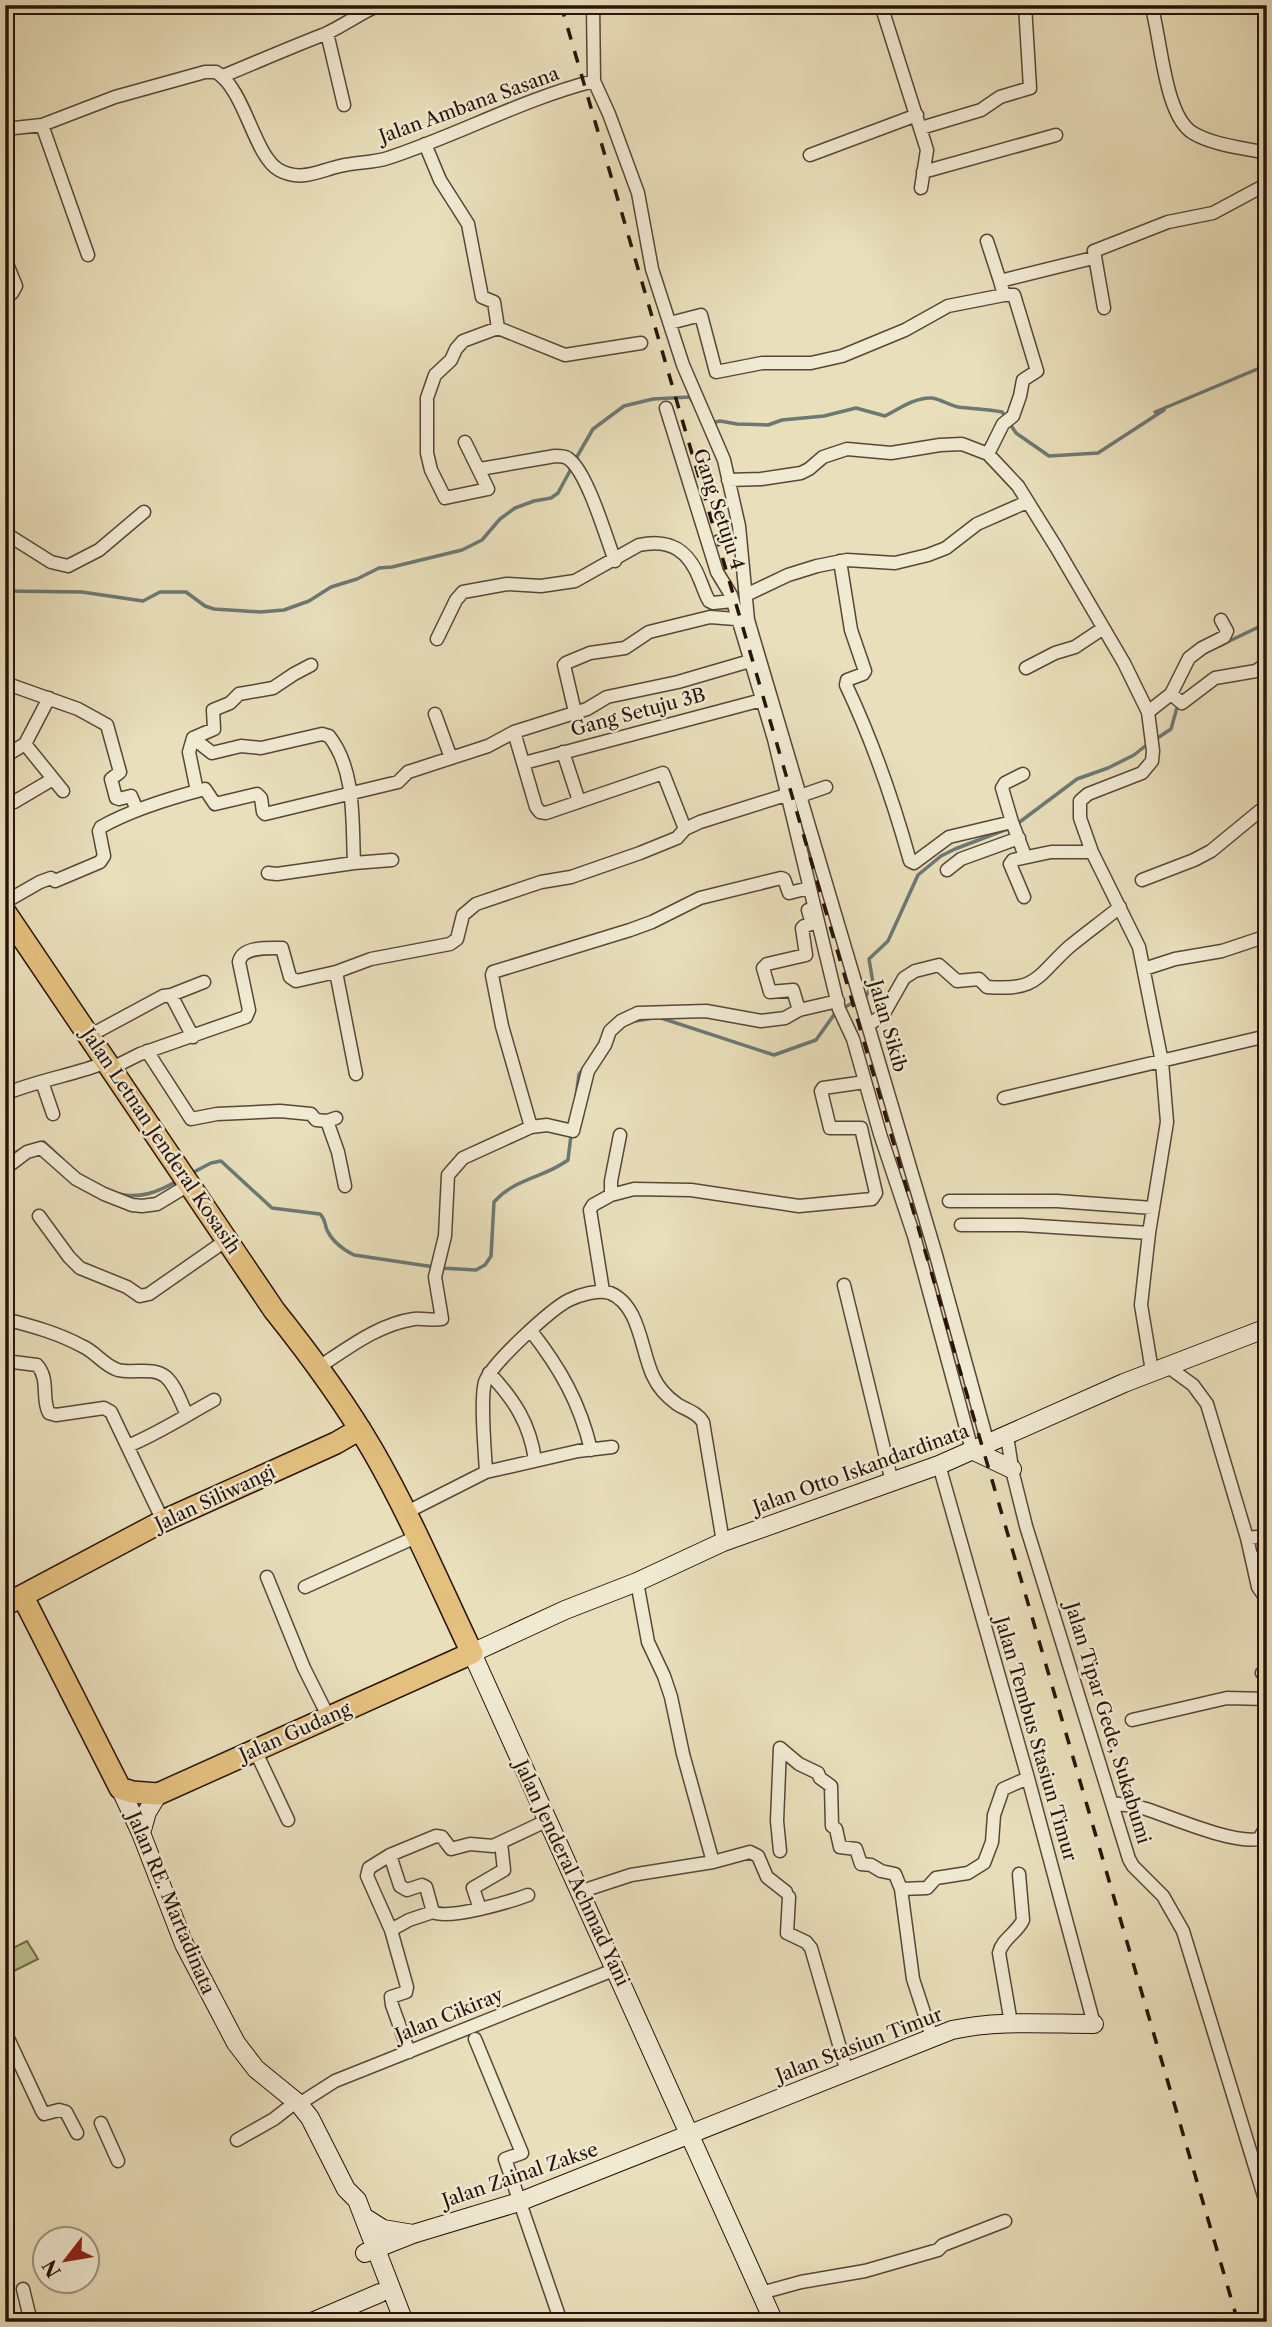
<svg xmlns="http://www.w3.org/2000/svg" width="1272" height="2327" font-family="'Libre Caslon Text',serif">
<rect width="100%" height="100%" fill="#e9dfbb"/>
<filter id="stains"><feTurbulence type="fractalNoise" baseFrequency=".00286" numOctaves="4"/><feColorMatrix values="0 0 0 0 .2 0 0 0 0 .09 0 0 0 0 .02 0 0 0 .5 -.17"/></filter>
<radialGradient id="worn" r=".72"><stop offset=".6" stop-color="#630" stop-opacity="0"/><stop offset="1" stop-color="#630" stop-opacity=".3"/></radialGradient>
<path fill="#bbc08d" stroke="#726a4c" stroke-width="2" d="M27 1941 38 1959 10 1973 5 1965V1952Z"/>
<g fill="none" stroke-linecap="round" stroke-linejoin="round">
<path stroke="#6c7873" stroke-width="3.5" d="M711 423 720 421 737 424 768 425 782 420 824 416 856 408 885 416C899 409 915 397 932 398 940 399 949 405 958 407 973 409 987 409 1002 412L1006 417
M1010 424 1016 433 1049 456 1098 453 1164 410 1155 412 1267 365
M575 460 593 429 624 406 653 399 690 397 692 401
M5 591 82 592 143 601 160 592H186L205 606 214 609 260 612 284 610 309 601 331 587 357 579 379 568 392 567 462 550 482 540 500 519 515 508 534 501 551 498 558 493 572 467
M1219 646 1267 623
M1156 739 1171 729 1178 704
M1017 824 1077 779 1108 768 1134 755 1149 743
M843 1008 866 996 873 983 869 959 888 941 918 875 941 856 955 849 1010 828
M630 1022 658 1017 774 1055 816 1040 836 1012
M576 1097 579 1074 584 1068
M39 1143 44 1142 63 1160
M5 1158 22 1149
M190 1174 211 1163 221 1161 272 1208 320 1214C326 1220 324 1223 327 1230 332 1241 344 1250 354 1255L441 1268 476 1270 485 1265 491 1256 494 1202C515 1178 544 1178 568 1160L571 1135
M119 1194C140 1199 158 1192 177 1181"/>
<defs>
<path id="street" d="M881 5 927 150 921 188
M1151 5C1161 36 1164 116 1193 133 1213 145 1244 148 1267 153
M327 33 344 105
M223 76C257 62 291 47 325 34 343 26 360 13 379 5
M42 125 88 255
M921 128 981 110 1000 97 1030 88 1025 5
M5 129 42 125 115 97 205 72H216C245 89 254 156 279 170 301 182 318 171 340 166 356 162 373 163 388 158 458 135 523 99 594 81
M425 144 440 180 468 224 482 297 494 302 498 328
M810 155 917 115
M923 172 1056 135
M987 241 1000 281
M5 259 16 286 12 293 5 296
M1104 308 1094 251 1168 222 1213 213 1267 184
M670 323 701 315 716 372 762 363H811L842 356 905 330 948 306 1004 295 1000 281 1093 258
M666 408 717 572 731 595 774 739 839 1009 853 1039 880 1134 914 1236 972 1450
M465 442 488 489 445 498 431 470 427 453V398L435 375 451 360 456 349 463 341 498 328 565 355 641 343
M988 454 1003 424 1013 416 1020 396 1023 380 1037 371 1014 295H1004
M480 469 555 456C561 456 566 456 570 460 588 475 606 537 615 561
M728 480 761 479 801 473 809 469 823 457 847 449 891 453 940 445 962 444 988 454 1018 486 1056 547 1124 663 1148 712 1153 751 1152 761 1142 773 1088 794 1080 801V818L1092 852 1139 947 1162 1062 1167 1122 1149 1233 1141 1305 1152 1371
M5 533 51 562 68 566 99 550 144 512
M840 561 851 630 865 671 863 674 847 680 846 685C873 742 893 800 910 861L914 863 949 837 1012 822
M746 595 788 575 817 566 847 560 895 563 928 555 946 548 977 524 1027 502
M748 620 936 1255 988 1444
M437 639 456 600 463 592 507 584 541 586 575 581 639 545C671 538 689 551 700 580 703 587 705 594 709 601L713 603 732 601
M1026 668 1055 653 1075 647 1102 629
M5 683 78 709 107 725 120 772 111 779 116 798 119 799 131 796 137 810
M1171 694 1182 703 1215 678 1256 671 1267 663
M575 712 564 665 566 663 590 653 625 648 649 632 710 617 748 620 739 526 724 460 683 365 652 269 638 193 609 114 594 81 593 5
M1148 712 1171 694 1189 658 1202 648 1224 637 1227 631 1221 620
M435 714 451 758
M514 732 536 807 540 812 546 813 663 773 685 829
M193 738 212 753 241 746 261 748 322 734 329 736C356 770 352 822 354 863L392 860
M25 744 49 698
M563 752 579 801
M5 756 25 744 63 791
M524 763 762 700
M1023 774 1005 783 1002 788 1012 822 1025 856
M197 791 189 752 193 738 214 729 213 710 230 703 239 694 273 688 294 674 311 665
M800 796 826 787
M14 802 53 779
M947 870 961 859 1019 838
M268 873 277 874 354 863
M1142 880 1194 860 1211 851 1267 805
M1024 897 1010 864 1013 860 1051 852H1092
M5 902 40 882 51 878 55 881 100 862 104 856 99 831 101 827C133 809 170 798 205 789L215 804 257 794 261 798 263 812 265 814 398 782 408 772 488 746 514 732 587 709 607 697 678 682 750 661
M1144 969 1175 959 1222 951 1267 936
M336 972 356 1074
M171 995 204 982
M799 1010 793 990 770 992 763 968 767 964 806 955 802 928 804 926 812 924 808 910
M868 1025 883 1015 904 978 915 971 939 965 957 981 979 979 987 987C1038 991 1036 977 1069 947 1086 933 1104 920 1120 907
M89 1036 163 996 171 995 193 1037
M147 1051 191 1119 217 1114 280 1111 311 1114 316 1120 327 1121 336 1118
M112 1068 140 1054 246 1017 249 1010 239 962C242 946 269 948 282 948L290 977 296 981 336 972 371 959 450 944 457 939 463 915 476 904 541 882 571 877 640 853 677 838 685 829 700 822 789 794
M42 1082 53 1114
M5 1094C38 1080 74 1075 107 1062
M1004 1098 1267 1036
M327 1121 338 1152 345 1186
M531 1127 547 1125 573 1131 588 1071 605 1045 610 1031 621 1021 638 1013 706 1011 761 1021 785 1018 799 1010 838 1001
M11 1164 27 1152 41 1148 76 1179 104 1194 132 1205 142 1206 157 1204 190 1184
M611 1195 634 1189 691 1190 799 1206 872 1199 876 1193 861 1128H830L821 1091 823 1088 865 1082
M949 1201H1057L1153 1208
M39 1216 69 1257 80 1268 127 1287 140 1296 149 1294 228 1239
M961 1225H1022L1149 1233
M844 1285 892 1482
M603 1291 590 1210 593 1205 611 1195V1181L620 1135
M5 1319C32 1326 58 1333 82 1346 96 1352 103 1365 118 1370 133 1374 153 1366 166 1377 176 1386 181 1403 187 1415
M531 1331C560 1368 580 1403 591 1450
M5 1361 37 1365C50 1379 41 1399 49 1413L56 1415 104 1408 111 1412 163 1521
M1167 1366 1193 1385 1207 1404 1247 1538 1258 1587 1267 1600
M319 1367C348 1348 379 1324 414 1319 424 1318 433 1321 442 1319L435 1277 445 1236 448 1175 463 1158 531 1127 502 1026 492 975 493 972 630 930 652 922 700 898 781 878 784 879 789 893 809 888
M489 1373C514 1399 530 1424 535 1460
M1007 1436 1013 1474 1026 1526 1129 1859 1133 1866 1163 1896 1183 1931 1267 2206
M128 1446C159 1433 185 1416 214 1400
M939 1465 1028 1778 1094 2024
M486 1472 578 1451 612 1447
M405 1513 486 1472C485 1452 480 1399 485 1382 491 1364 551 1309 569 1300 579 1295 599 1289 610 1293 640 1305 641 1351 653 1376 658 1387 667 1397 677 1404 686 1410 697 1412 703 1422L723 1542
M1247 1538 1267 1536
M1252 1559 1267 1556
M267 1577 304 1668 328 1716
M637 1582 648 1642 664 1676 671 1697 683 1754 713 1862
M305 1587 416 1537
M1262 1673 1267 1672
M1132 1720 1227 1698 1267 1699
M255 1750 288 1820
M1113 1803C1124 1805 1135 1806 1146 1809 1174 1818 1232 1844 1259 1839L1263 1832 1267 1831
M780 1851 777 1821 780 1748 799 1764 818 1773 820 1778 831 1786 832 1826 836 1829 840 1847 856 1849 861 1864 871 1865 881 1871 895 1874 901 1889
M390 1855 400 1886 407 1890 422 1885 426 1887 433 1912
M579 1892 631 1875 713 1862 750 1852 758 1856 767 1877 786 1892
M789 1897 787 1933 806 1942 811 1948 847 2072
M480 1909 473 1888 504 1870 501 1843
M391 1930 409 1920 433 1912C449 1920 509 1902 528 1895
M1011 2023 999 1953C1002 1939 1017 1933 1023 1920L1019 1874
M5 2032 42 2111 44 2114 59 2110 66 2112 77 2133
M932 2037 913 1979 901 1889 927 1888 936 1878 968 1873 984 1863 992 1842 994 1815 1003 1789 1028 1778
M475 2039 522 2153 505 2159 561 2322
M409 2052 392 2005 391 1997 406 1992 407 1987 391 1930 367 1876 369 1868 390 1855 436 1836 442 1837 451 1849 470 1844 493 1846 546 1821
M299 2104 335 2081 616 1969
M101 2123 118 2161
M237 2140 274 2119 297 2101
M23 2289 31 2322
M761 2293 801 2282 865 2271 938 2250 943 2245 1005 2221"/>
<path id="secondary" d="M972 1450 1012 1469
M120 1788 141 1833 184 1944 236 2043 256 2069 299 2104 310 2118 346 2189 357 2200 404 2322
M141 1833 147 1812 158 1794
M364 2217 383 2229 413 2234
M365 2253 413 2234 519 2202 952 2030C998 2020 1046 2024 1094 2024
M312 2322 380 2293
M774 2322 472 1653 565 1610 637 1582 723 1542 939 1465 1124 1383 1267 1328"/>
<path id="highway" d="M5 912 274 1310C310 1355 344 1401 373 1451 410 1515 440 1586 472 1653L158 1794 132 1792 120 1788 23 1597
M5 1605 163 1521 336 1443 360 1429"/>
</defs>
<use href="#street" stroke="#584637" stroke-width="15"/>
<use href="#secondary" stroke="#28130b" stroke-width="20"/>
<use href="#highway" stroke="#28130b" stroke-width="24"/>
<use href="#street" stroke="#f1ead3" stroke-width="12"/>
<use href="#secondary" stroke="#f1ead3" stroke-width="18"/>
<use href="#highway" stroke="#e4c07e" stroke-width="21"/>
<path stroke="#28130b" stroke-width="3.5" stroke-dasharray="12 12" stroke-linecap="butt" d="M561 5 1238 2322"/>
</g>
<g text-anchor="middle" dominant-baseline="central" stroke-width="5" stroke-linejoin="round" paint-order="stroke">
<g font-size="19" fill="#28130b" stroke="#f1ead3">
<text transform="translate(469 105) rotate(-20)">Jalan Ambana Sasana</text>
<text transform="translate(719 509) rotate(72)">Gang Setuju 4</text>
<text transform="translate(638 712) rotate(-15)">Gang Setuju 3B</text>
<text transform="translate(888 1026) rotate(74)">Jalan Sikib</text>
<text transform="translate(161 1141) rotate(56)">Jalan Letnan Jenderal Kosasih</text>
<text transform="translate(861 1469) rotate(-20)">Jalan Otto Iskandardinata</text>
<text transform="translate(215 1498) rotate(-25)">Jalan Siliwangi</text>
<text transform="translate(1108 1723) rotate(73)">Jalan Tipar Gede, Sukabumi</text>
<text transform="translate(295 1732) rotate(-24)">Jalan Gudang</text>
<text transform="translate(1036 1739) rotate(74)">Jalan Tembus Stasiun Timur</text>
<text transform="translate(572 1873) rotate(65)">Jalan Jenderal Achmad Yani</text>
<text transform="translate(171 1903) rotate(67)">Jalan RE. Martadinata</text>
<text transform="translate(449 2015) rotate(-22)">Jalan Cikiray</text>
<text transform="translate(859 2045) rotate(-21)">Jalan Stasiun Timur</text>
<text transform="translate(520 2175) rotate(-19)">Jalan Zainal Zakse</text>
</g>
</g>
<rect width="1272" height="2327" fill="none" stroke="#e9dfbb" stroke-width="28"/>
<rect x="7" y="7" width="1258" height="2313" fill="none" stroke="#28130b" stroke-width="3.5"/>
<rect x="14" y="14" width="1244" height="2299" fill="none" stroke="#28130b" stroke-width="2"/>
<g transform="translate(66 2260) rotate(239)"><circle r="33" fill="#f1ead3" stroke="#a19483" stroke-width="2"/>
<path d="M0-5L12 26L0 18L-12 26Z" fill="#8f2418"/>
<text y="-10" font-size="19" font-weight="bold" text-anchor="middle" fill="#28130b">N</text>
</g>
<rect width="100%" height="100%" filter="url(#stains)"/>
<rect width="100%" height="100%" fill="url(#worn)"/>
</svg>
